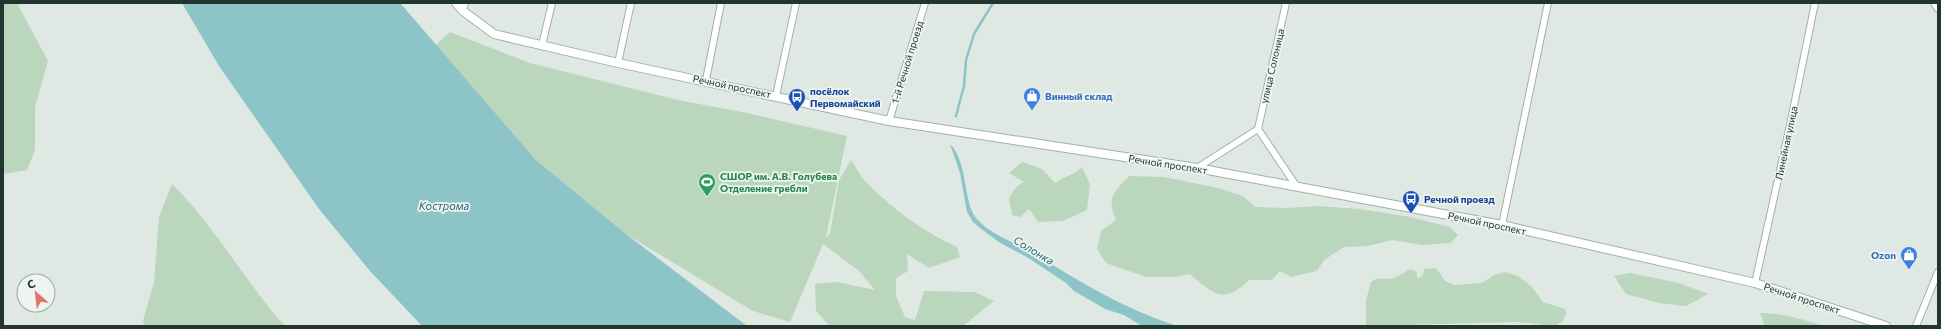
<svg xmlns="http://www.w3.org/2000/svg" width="1941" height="329" font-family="Commissioner,sans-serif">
<rect width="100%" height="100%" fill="#dfe8e3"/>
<path fill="#bad7be" d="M3 3H17L48 61 35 107V150L27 170 3 174Z
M450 32 530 63 678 100 747 113 847 136 826 237 830 234 839 180 851 160C856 167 860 176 867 183 892 209 924 232 957 247L960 257 929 268 907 254 908 271 896 278V296L905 317 915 320 924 291 975 292 994 301 963 326H830L816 311 815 284 837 282 875 290 859 271 823 244 790 322 753 311 626 234 536 160 436 45Z
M1022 162 1042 169 1055 183C1064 176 1073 176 1082 167L1090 184 1087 210 1063 221 1038 222 1029 209 1020 217 1012 215 1009 198 1017 186 1024 182 1009 173Z
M1129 176 1164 177 1218 188 1243 196 1255 207 1287 208 1318 206 1360 209 1410 217 1450 227 1458 235 1451 243 1422 245 1392 240 1368 246 1344 247 1324 260 1317 271 1291 277 1280 271 1272 280H1249C1224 305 1213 294 1190 274L1175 277H1146L1106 263 1097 249 1101 231 1116 220C1106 198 1114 192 1129 176Z
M172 184C215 226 244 281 285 326H145L143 321 154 282 159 217Z
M1436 268 1445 281 1455 285 1482 283 1494 275 1505 272 1518 276 1532 287 1543 302 1565 309 1566 314 1562 322 1554 326 1519 322 1366 326V300L1371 282 1378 278C1392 281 1399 276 1410 269L1416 271 1418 279 1423 275 1424 269Z
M1630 273 1679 283 1708 294 1686 306 1659 303 1626 294 1614 276Z
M1760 313C1782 313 1802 319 1823 326H1765Z"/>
<path fill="#8dc4c7" d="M182 3H400L536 160 626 234 747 326H422L370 271 319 209 219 66Z
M950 144C968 162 963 201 976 218 991 236 1016 242 1035 254 1081 283 1125 309 1177 326H1142L1124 315 1105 309 1074 291 1066 283 1030 259 999 242 980 228 973 222 967 212 960 173Z"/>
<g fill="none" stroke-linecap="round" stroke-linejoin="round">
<path stroke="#8dc4c7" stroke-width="2.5" d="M956 116 964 86 966 60 974 34 993 3"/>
<defs>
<path id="street" d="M1934 3 1938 9
M463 11 465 3
M542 45 552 3
M618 63 631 3
M706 80 721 3
M776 96 796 3
M889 121 925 3
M1258 129 1286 3
M1258 129 1297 187
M1197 168 1258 129
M1502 225 1548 3
M1755 283 1790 125 1815 3
M1916 326 1938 272"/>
<path id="secondary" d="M456 3 463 11 494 34 618 63 889 121 1197 168 1502 225 1755 283 1886 326"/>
</defs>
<use href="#street" stroke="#a3afa9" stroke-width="8"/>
<use href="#secondary" stroke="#9fb2a9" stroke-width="10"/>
<use href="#street" stroke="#fff" stroke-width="6"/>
<use href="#secondary" stroke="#fff" stroke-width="8"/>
</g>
<defs>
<symbol id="shop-pin" viewBox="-11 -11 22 30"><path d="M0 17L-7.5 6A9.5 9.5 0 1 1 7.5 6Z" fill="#3f7fe0" stroke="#eef5f1"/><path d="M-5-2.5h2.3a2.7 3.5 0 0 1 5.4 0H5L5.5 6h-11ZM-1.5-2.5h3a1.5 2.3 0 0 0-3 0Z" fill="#fff"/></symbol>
<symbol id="bus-pin" viewBox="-11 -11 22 30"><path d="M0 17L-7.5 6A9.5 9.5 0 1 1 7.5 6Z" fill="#1a4fb4" stroke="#eef5f1"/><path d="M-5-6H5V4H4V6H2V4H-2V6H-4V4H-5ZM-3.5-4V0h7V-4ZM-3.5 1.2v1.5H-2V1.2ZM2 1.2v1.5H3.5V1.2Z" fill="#fff"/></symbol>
<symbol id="stadium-pin" viewBox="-11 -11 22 30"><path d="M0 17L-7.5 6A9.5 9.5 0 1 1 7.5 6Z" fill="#2e9e5b" stroke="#eef5f1"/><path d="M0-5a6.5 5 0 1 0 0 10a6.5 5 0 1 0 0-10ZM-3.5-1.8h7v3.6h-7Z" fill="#fff"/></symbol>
</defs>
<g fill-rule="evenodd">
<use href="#shop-pin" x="1022" y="86" width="20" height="27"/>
<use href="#bus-pin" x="787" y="87" width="20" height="27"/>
<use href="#stadium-pin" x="697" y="172" width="20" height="27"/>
<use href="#bus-pin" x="1401" y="189" width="20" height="27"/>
<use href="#shop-pin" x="1899" y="245" width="20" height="27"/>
</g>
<g text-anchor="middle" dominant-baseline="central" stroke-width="3.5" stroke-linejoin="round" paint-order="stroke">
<g font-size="10" fill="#22352e" stroke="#eef5f1">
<text transform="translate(907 62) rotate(-73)">1-й Речной проезд</text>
<text transform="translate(1272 66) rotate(-77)">улица Солоница</text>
<text transform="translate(732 86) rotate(12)">Речной проспект</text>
<text transform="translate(1786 143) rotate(-78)">Линейная улица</text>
<text transform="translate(1168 164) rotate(9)">Речной проспект</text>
<text transform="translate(1487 223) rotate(12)">Речной проспект</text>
<text transform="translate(1802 298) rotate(18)">Речной проспект</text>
</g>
<g font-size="10" font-weight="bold" fill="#164399" stroke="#eef5f1" text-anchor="start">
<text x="810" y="91">посёлок<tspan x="810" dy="12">Первомайский</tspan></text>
<text x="1424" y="199">Речной проезд</text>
</g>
<g font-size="10" font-weight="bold" fill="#366cbe" stroke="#eef5f1" text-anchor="start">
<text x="1045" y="96">Винный склад</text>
<text x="1896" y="255" text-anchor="end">Ozon</text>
</g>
<g font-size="10" font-weight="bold" fill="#27864d" stroke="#eef5f1" text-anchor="start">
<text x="720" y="176">СШОР им. А.В. Голубева<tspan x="720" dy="12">Отделение гребли</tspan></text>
</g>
<g font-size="11" font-style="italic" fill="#246569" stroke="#eef5f1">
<text x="444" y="205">Кострома</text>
<text transform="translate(1034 250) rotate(31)">Солонка</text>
</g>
</g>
<rect width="1941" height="329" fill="none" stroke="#22352e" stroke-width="8"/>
<g transform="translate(36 293) rotate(332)"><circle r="19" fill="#eef5f1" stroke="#9ca8a3"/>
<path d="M0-3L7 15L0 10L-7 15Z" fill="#df7565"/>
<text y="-6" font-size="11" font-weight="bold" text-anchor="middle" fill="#22352e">С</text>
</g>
</svg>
